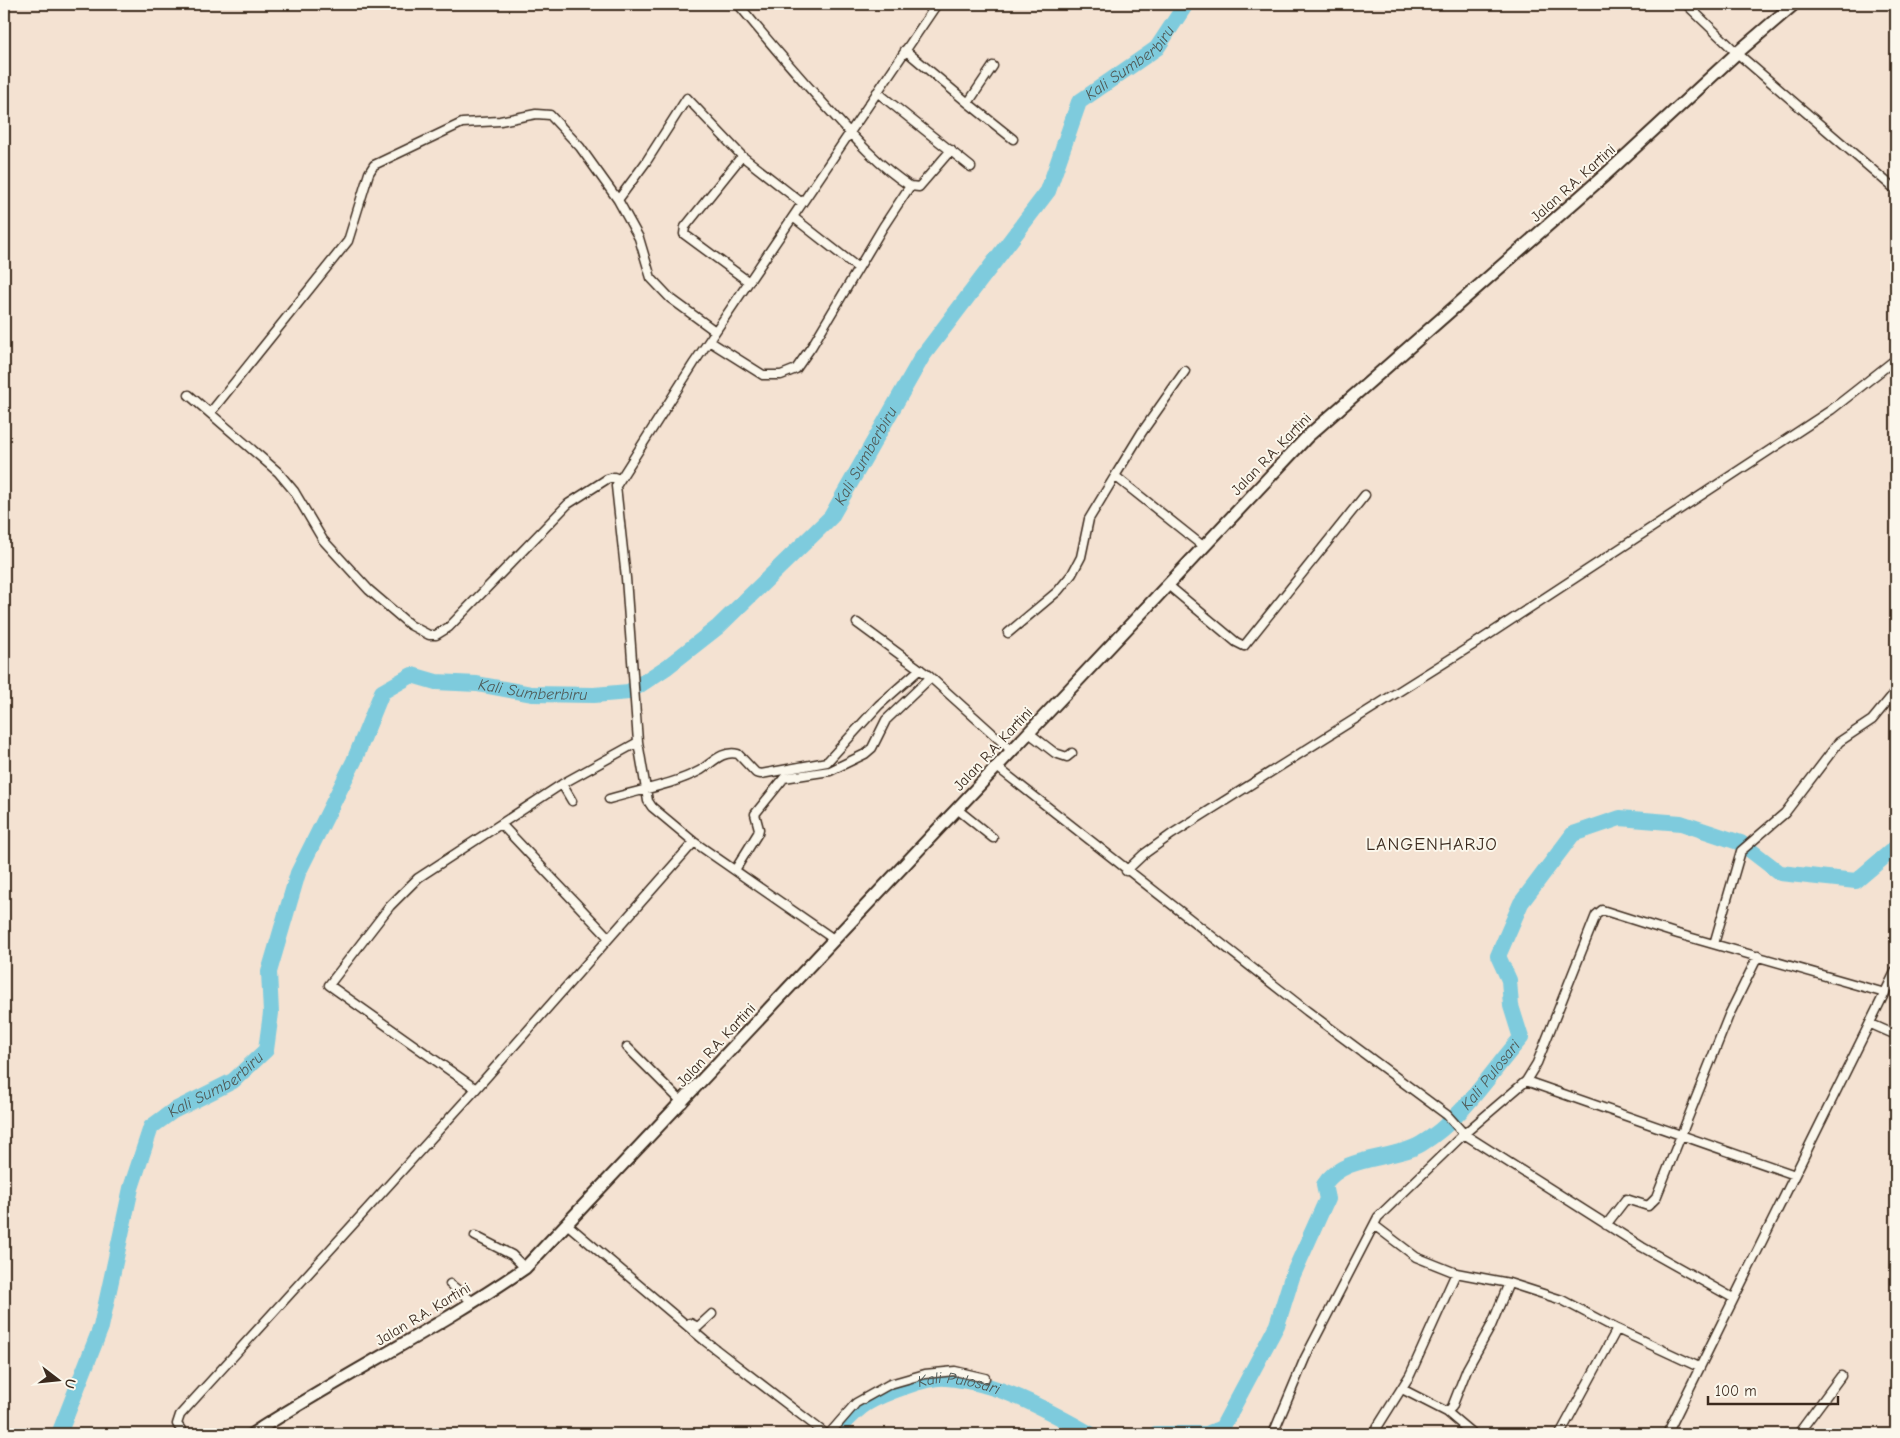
<svg xmlns="http://www.w3.org/2000/svg" width="1900" height="1438" font-family="'Comic Neue',sans-serif">
<rect width="100%" height="100%" fill="#f4e2d2"/>
<filter id="ink" filterUnits="userSpaceOnUse"><feTurbulence type="fractalNoise" baseFrequency=".02" numOctaves="2"/><feDisplacementMap in="SourceGraphic" scale="10" xChannelSelector="R" yChannelSelector="G"/><feConvolveMatrix kernelMatrix="1 2 1 2 8 2 1 2 1" color-interpolation-filters="sRGB"/></filter>
<g filter="url(#ink)">
<g fill="none" stroke-linecap="round" stroke-linejoin="round">
<g stroke="#7ecbdd" stroke-width="16">
<path id="s1" d="M59 1434 101 1327 131 1188 151 1127 173 1111 233 1081 266 1050 271 1013 269 972 298 873 354 761 382 692 412 675 436 682 477 684 532 694 594 695 629 692 667 667 718 627 831 517 922 357 1048 191 1079 102 1157 48 1186 4"/>
<path id="s2" d="M834 1434C844 1424 855 1410 867 1403 882 1394 929 1376 946 1378 997 1382 1046 1409 1090 1434"/>
<path id="s3" d="M1156 1434H1207L1222 1428 1277 1325 1292 1277 1327 1199 1324 1185C1344 1154 1392 1161 1421 1144 1462 1120 1490 1073 1521 1038L1511 1006 1509 980 1498 956 1521 903 1573 834 1620 818 1681 823 1741 843 1780 873 1856 881 1896 847"/>
</g>
<defs>
<path id="street" d="M1686 4 1737 53 1896 190
M905 50 968 103 993 66
M877 92 971 167
M968 103 1013 139
M742 156 685 227 684 234 749 282
M910 186 919 187 951 150
M618 200 646 162 687 98 742 156 802 203
M793 217 858 268
M709 341 763 375H781L796 369 812 346 883 227 910 186C876 164 849 132 822 102 793 70 765 37 738 4
M189 395 278 472 294 491 323 540 369 590 410 625 429 635H436L449 627 568 504 607 479 614 477 619 479
M210 413 348 241 369 173 374 165 462 123 500 121 536 114 550 115 580 147 618 200 639 238 651 278 670 298 715 331
M1115 476 1142 432 1185 371
M1168 585 1236 642 1244 646 1365 495
M857 623 929 676 1012 751
M1008 633 1058 591 1072 574 1081 557 1089 519 1115 476 1204 547
M1029 733 1055 753 1067 757 1072 753
M997 767 1307 1011 1447 1115 1464 1134 1378 1217 1305 1358 1273 1434
M562 784 572 801
M609 799C639 790 673 785 701 770 713 762 723 750 738 754L756 773 761 774 827 762 879 705 920 669
M957 809 993 838
M501 824 608 937
M735 870 758 833 759 829 755 814 784 778 830 771 865 754 872 748 886 720 930 678
M1126 871 1144 854 1172 834 1479 641 1831 410 1896 359
M835 940 694 842 652 807 648 801 638 742 626 578 616 486 694 363 937 4
M1714 944 1741 851 1785 813 1839 742 1872 720 1896 691
M1871 1024 1896 1035
M627 1047 683 1103
M1526 1081 1795 1175
M476 1089 329 985 390 906 418 878 562 784 638 742
M568 1225 705 1341 826 1434
M1374 1225 1416 1257 1456 1273
M1606 1225 1626 1199 1648 1206 1656 1198 1729 1015 1758 956
M475 1236 512 1255 525 1268
M450 1284 473 1302
M1733 1298 1642 1247 1464 1134 1526 1081 1537 1063 1596 915 1602 910 1678 934 1885 993
M690 1323 698 1327 712 1314
M1402 1389 1447 1412 1473 1434
M1447 1412 1452 1407 1467 1369 1491 1326 1509 1283 1562 1300 1617 1329
M184 1434 177 1424 180 1415 476 1089 694 842
M829 1434 856 1403 890 1384 925 1374 955 1371 985 1378
M1373 1434 1410 1375 1456 1273 1509 1283
M1560 1434 1617 1329 1699 1367
M1667 1434 1896 970
M1798 1434 1841 1376"/>
<path id="secondary" d="M252 1434C341 1376 437 1329 525 1268L1308 436 1605 175 1737 53 1794 4"/>
</defs>
<use href="#street" stroke="#3b2a1e" stroke-width="11"/>
<use href="#secondary" stroke="#3b2a1e" stroke-width="15"/>
<use href="#street" stroke="#fbf7ec" stroke-width="8"/>
<use href="#secondary" stroke="#fbf7ec" stroke-width="11"/>
</g>
</g>
<g text-anchor="middle" dominant-baseline="central" stroke-width="4" stroke-linejoin="round" paint-order="stroke">
<g font-size="15" fill="#3b2a1e" stroke="#fbf7ec">
<text transform="translate(1573 183) rotate(-42)">Jalan R.A. Kartini</text>
<text transform="translate(1271 454) rotate(-46)">Jalan R.A. Kartini</text>
<text transform="translate(993 749) rotate(-47)">Jalan R.A. Kartini</text>
<text transform="translate(716 1045) rotate(-47)">Jalan R.A. Kartini</text>
<text transform="translate(423 1314) rotate(-31)">Jalan R.A. Kartini</text>
</g>
<g font-size="16" font-style="italic" fill="#4f5a57" stroke="#fbf7ec">
<text stroke="none"><textPath href="#s1" startOffset="1915">Kali Sumberbiru</textPath></text>
<text stroke="none"><textPath href="#s1" startOffset="1434">Kali Sumberbiru</textPath></text>
<text stroke="none"><textPath href="#s1" startOffset="999">Kali Sumberbiru</textPath></text>
<text stroke="none"><textPath href="#s3" startOffset="540">Kali Pulosari</textPath></text>
<text stroke="none"><textPath href="#s1" startOffset="399">Kali Sumberbiru</textPath></text>
<text stroke="none"><textPath href="#s2" startOffset="142">Kali Pulosari</textPath></text>
</g>
<g font-size="18" letter-spacing="1" fill="#3b2a1e" stroke="#fbf7ec">
<text x="1432" y="844">LANGENHARJO</text>
</g>
</g>
<rect width="1900" height="1438" fill="none" stroke="#fbf7ec" stroke-width="20"/>
<rect x="10" y="10" width="1880" height="1418" fill="none" stroke="#3b2a1e" stroke-width="2" filter="url(#ink)"/>
<g transform="translate(58 1380) rotate(106)" stroke="#fbf7ec" stroke-width="4" paint-order="stroke">
<path d="M0-4L9 19L0 12L-9 19Z" fill="#3b2a1e"/>
<text y="-8" font-size="14" font-weight="bold" text-anchor="middle" fill="#3b2a1e">U</text>
</g>
<path d="M1708 1396v8h130v-8" fill="none" stroke="#3b2a1e" stroke-width="2.5"/>
<text x="1715" y="1396" font-size="15" fill="#3b2a1e" stroke="#fbf7ec" stroke-width="4" paint-order="stroke">100 m</text>
</svg>
